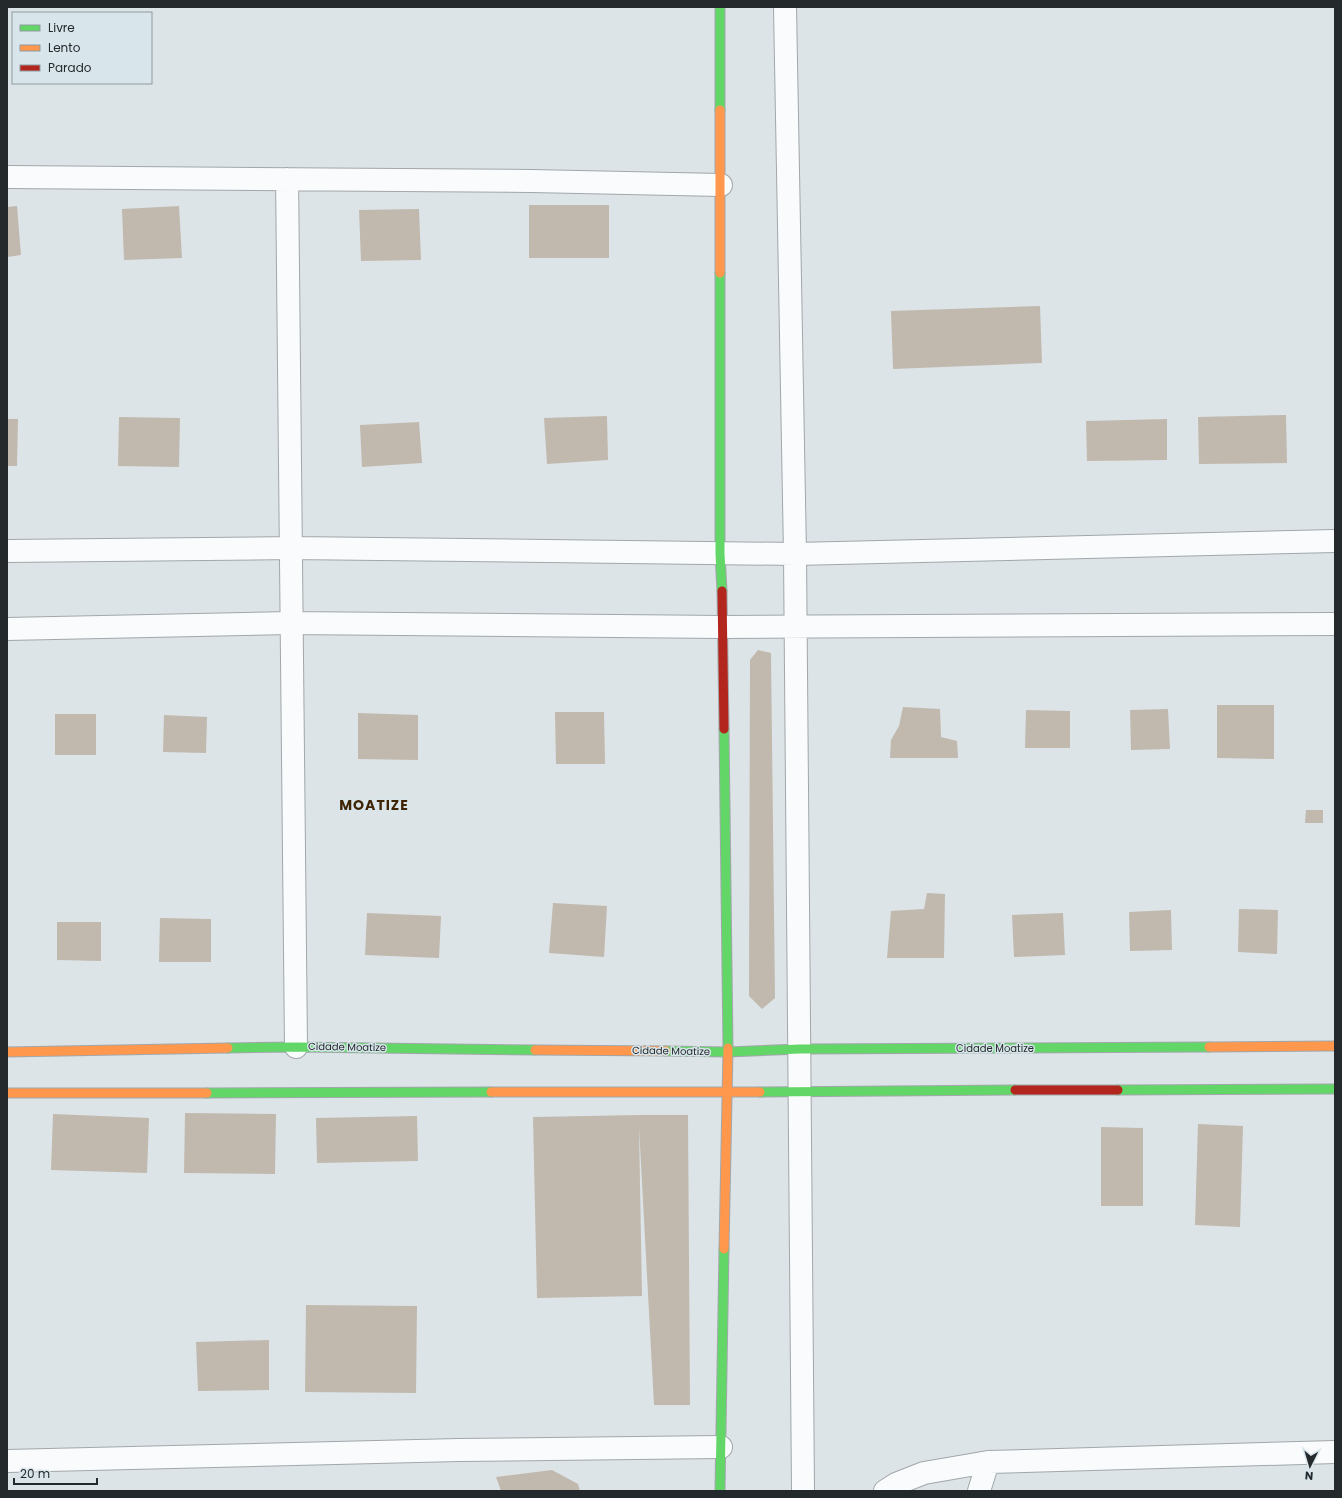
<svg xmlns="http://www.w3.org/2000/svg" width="1342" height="1498" font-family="Poppins,sans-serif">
<rect width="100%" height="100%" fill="#dce4e8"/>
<path fill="#c1b9ae" d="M529 205H609V258H529Z
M17 206 21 255 7 257V207Z
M179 206 182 258 124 260 122 209Z
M419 209 421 260 361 261 359 210Z
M1040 306 1042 363 893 369 891 311Z
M1286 415 1287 463 1199 464 1198 417Z
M607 416 608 460 547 464 544 418Z
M119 417 180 418 179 467 118 466Z
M7 419H18L17 466H7Z
M1167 419V460L1087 461 1086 421Z
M419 422 422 463 362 467 360 425Z
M758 650 771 653 775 998 762 1009 749 996 750 660Z
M1217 705H1274V759L1217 758Z
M903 707 940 709 941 737 957 741 958 758H890L891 740 899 726Z
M1168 709 1170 749 1131 750 1130 710Z
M1026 710 1070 711V748H1025Z
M555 712H604L605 764H556Z
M358 713 418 715V760L358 759Z
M55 714H96V755H55Z
M164 715 207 717 206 753 163 752Z
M1306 810H1323V823H1305Z
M927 893 945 894 944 958H887L891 911 924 909Z
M553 903 607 906 604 957 549 953Z
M1239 909 1278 910 1277 954 1238 952Z
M1171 910 1172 950 1130 951 1129 912Z
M367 913 441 916 439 958 365 955Z
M1063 913 1065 955 1014 957 1012 915Z
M160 918 211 919V962H159Z
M57 922H101V961L57 960Z
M185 1113 276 1114 275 1174 184 1173Z
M53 1114 149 1118 147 1173 51 1170Z
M639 1115H688L690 1405H654L639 1127 642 1296 537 1298 533 1117Z
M417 1116 418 1161 317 1163 316 1118Z
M1198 1124 1243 1126 1240 1227 1195 1225Z
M1101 1127 1143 1128V1206H1101Z
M306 1305 417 1306 416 1393 305 1392Z
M269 1340V1390L198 1391 196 1342Z
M552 1470 578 1484 580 1491H501L496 1477Z"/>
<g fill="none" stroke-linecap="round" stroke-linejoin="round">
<defs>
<path id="street" d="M785 7 795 554 803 1491
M7 177 531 181 721 185
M287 179C291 468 293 757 296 1047
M7 551 292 548 795 554 1335 541
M7 629 291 623 723 627 1335 624
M7 1461 458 1450 721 1447
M885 1491 896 1484 924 1473 988 1462 1335 1452
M979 1491 988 1462"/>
<path id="fast" d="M720 7V110
M720 273V554L722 591
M724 729 728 1048
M228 1048 296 1047 535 1050
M666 1051 728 1052 800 1049 1209 1047
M1118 1090 1335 1089
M760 1092 1015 1090
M207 1093 491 1092
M720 1491 724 1249"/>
<path id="slow" d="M720 110V273
M1209 1047 1335 1046
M535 1050 666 1051
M7 1052 228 1048
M491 1092H760
M7 1093H207
M724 1249 728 1048"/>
<path id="jam" d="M722 591 724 729
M1015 1090H1118"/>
</defs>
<use href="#street" stroke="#a1a7aa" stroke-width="24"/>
<use href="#fast" stroke="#a1a7aa" stroke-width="11"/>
<use href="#slow" stroke="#a1a7aa" stroke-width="11"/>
<use href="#jam" stroke="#a1a7aa" stroke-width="11"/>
<use href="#street" stroke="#fafbfc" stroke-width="22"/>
<use href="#fast" stroke="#63d668" stroke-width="9"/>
<use href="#slow" stroke="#ff974d" stroke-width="9"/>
<use href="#jam" stroke="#b3261e" stroke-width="9"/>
</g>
<g text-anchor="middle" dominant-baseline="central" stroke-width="3" stroke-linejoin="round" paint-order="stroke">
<g font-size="10" fill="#24292b" stroke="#d8e6ec">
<text transform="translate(347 1047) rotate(1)">Cidade Moatize</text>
<text x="995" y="1048">Cidade Moatize</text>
<text transform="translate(671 1051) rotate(1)">Cidade Moatize</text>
</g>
<g font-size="14" font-weight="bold" letter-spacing="1" fill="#3f2404" stroke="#d8e6ec">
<text x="374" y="805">MOATIZE</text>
</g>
</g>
<rect width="1342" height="1498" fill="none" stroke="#24292b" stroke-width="16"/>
<rect x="12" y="12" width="140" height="72" fill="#d8e6ec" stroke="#909a9f"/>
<rect x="20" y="25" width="20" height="6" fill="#63d668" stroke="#909a9f"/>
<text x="48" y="32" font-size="12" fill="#24292b">Livre</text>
<rect x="20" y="45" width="20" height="6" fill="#ff974d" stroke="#909a9f"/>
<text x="48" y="52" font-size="12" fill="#24292b">Lento</text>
<rect x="20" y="65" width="20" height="6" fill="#b3261e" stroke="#909a9f"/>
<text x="48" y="72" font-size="12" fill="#24292b">Parado</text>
<g transform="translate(1310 1466) rotate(185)" stroke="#d8e6ec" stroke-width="3" paint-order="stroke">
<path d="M0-3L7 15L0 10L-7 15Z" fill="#24292b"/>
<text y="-6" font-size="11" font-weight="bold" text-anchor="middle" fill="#24292b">N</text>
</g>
<path d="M14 1478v6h83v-6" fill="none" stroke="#24292b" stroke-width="2"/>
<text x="20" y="1478" font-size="12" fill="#24292b" stroke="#d8e6ec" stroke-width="3" paint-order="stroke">20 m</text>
</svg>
